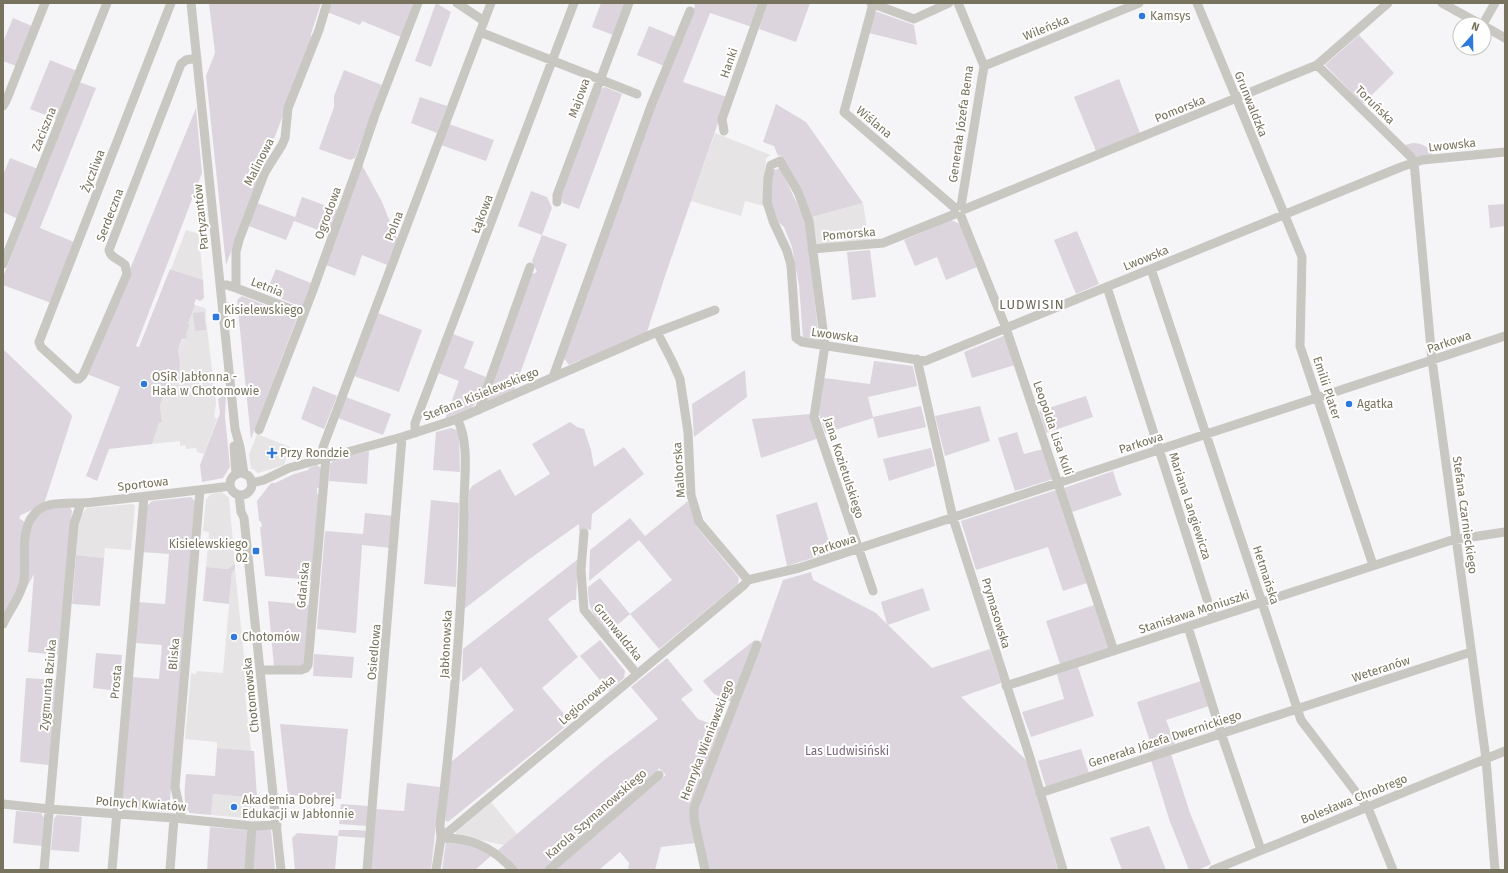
<svg xmlns="http://www.w3.org/2000/svg" width="1508" height="873" font-family="'Fira Sans',sans-serif">
<rect width="100%" height="100%" fill="#f5f4f7"/>
<path fill="#e6e4e5" d="M715 133 771 155 766 158 764 206 745 201 741 216 691 201Z
M863 203 869 240 817 245 812 217Z
M186 230 199 234 203 281 171 269Z
M195 305 205 308 206 311V319L216 403 214 417 217 419 204 454 197 452 196 448 186 449 185 445 180 446V441L152 444 159 423 162 422 160 405 169 382 178 381 180 363 178 350 190 325 188 324Z
M257 434 290 447 284 465 258 473 251 468 249 455Z
M222 492 229 498 235 564 228 569 206 567 209 532 203 531 206 499 211 494Z
M133 504 135 506 131 550 105 548 104 558 76 555 78 519 87 508Z
M235 570 248 693H245L251 751 217 748V742L185 739 191 673 196 674 197 671 223 673 232 572Z
M213 794 257 798 255 819 211 815Z
M491 802 517 834 504 845 456 835V831Z"/>
<path fill="#ddd5de" d="M209 3H321L311 34 312 39 226 265 206 76 215 53Z
M329 3H413L401 37 362 21 360 25 327 12Z
M436 3 451 12 431 67 415 61Z
M601 3H626L613 35 592 27Z
M693 3H760L752 27 710 13 683 82 727 97 666 273 647 332 579 364 580 360 569 365 563 357 654 107 695 6Z
M767 3H810L796 42 759 29Z
M875 11 914 25 917 45 869 33Z
M13 18 32 26 16 66 3 61V42Z
M649 26 676 37 664 66 637 55Z
M1359 35 1394 73 1363 104 1325 65Z
M50 60 77 71 58 120 30 109Z
M344 70 382 85 355 158 350 160 319 149 334 107V96Z
M1119 79 1140 133 1096 151 1074 97Z
M79 82 96 88 40 228 74 242 51 303 3 285V277Z
M605 87 622 94 579 209 563 203 560 196 599 90Z
M420 97 447 106 437 133 411 123Z
M776 104 806 122 863 203 812 217 781 155 778 156 774 146 763 142Z
M196 108 202 173 136 346 139 347 170 269 203 280 204 298 200 301 196 299 194 304 195 305 188 324 190 325 186 334 187 338 182 339 178 350 180 363 178 381 169 382 160 405 162 422 159 423 152 444 109 449 97 481 86 476 120 387 87 374Z
M449 124 494 140 486 161 441 145Z
M1413 143C1422 143 1430 147 1433 156L1417 158 1405 145Z
M10 158 38 169 18 219 3 212V175Z
M362 165 382 202 397 239 387 265 362 255 355 276 326 265Z
M780 168 805 220 808 238 819 340 803 338 799 285 792 247 784 227 777 221 770 205 772 171Z
M531 191 547 197 552 208 542 235 567 244 514 390 486 402 530 275 537 272 532 261 542 235 518 226Z
M302 197 338 210 329 234 294 221 286 240 249 226 257 203 295 217Z
M1505 204V226L1490 228 1488 205Z
M951 220 960 224 977 267 946 280 937 257 915 266 904 240Z
M1077 231 1099 284 1076 294 1054 240Z
M870 250 876 297 852 300 847 252Z
M276 269 311 283 302 307 266 293Z
M242 296 297 318 251 439 237 300Z
M204 312 206 330 195 331 193 313Z
M378 313 422 330 399 392 354 376Z
M453 334 474 342 464 368 486 377C475 410 477 407 445 419L459 381 438 373Z
M1006 335 1015 365 972 378 964 352Z
M3 349 71 414 72 417 44 504 21 515 19 518 26 523 21 580 3 619Z
M874 361 913 366 917 386 868 397 873 417 921 406 926 427 878 438 873 418 825 433 819 414 824 378 870 384Z
M745 370 747 397 694 437 692 404Z
M313 386 337 396 324 429 301 419Z
M223 395H226L225 417 230 467 223 478 202 482 200 465 220 413 218 399Z
M1086 396 1093 417 1046 433 1039 411Z
M346 397 391 414 383 435 338 418Z
M980 406 990 441 945 456 935 416Z
M810 414 819 438 761 458 752 419Z
M570 422 577 427 584 429 591 450 594 467 624 447 644 474 592 514 591 530 583 529 579 531V524L528 560 464 609 469 491 472 486 500 469 515 496 550 474 532 444Z
M451 428 457 430 459 434 460 472 433 470 436 432Z
M1017 432 1024 454 1043 449 1053 479 1015 491 998 438Z
M931 448 935 466 889 481 883 459Z
M369 451 367 484 329 481 330 464 334 460Z
M317 465 321 468 319 488H317V494L319 495 312 580 265 576 260 527H262L261 522 259 520 257 501 271 483H275L294 474 308 470 309 468Z
M1113 471 1119 490 1122 495 1072 512 1064 488Z
M1056 490 1087 583 1063 591 1048 547 976 570 961 521Z
M191 497 195 501 169 812 121 808 132 677 159 679 162 645 135 643 138 602 165 604 169 554 142 552 146 507 152 501Z
M431 500 459 503 456 587 424 584Z
M688 501 696 526 739 578 738 584 659 649 630 614 608 633C594 615 588 611 588 587L600 578 630 614 672 580 639 540 589 581 590 550 630 518 645 536Z
M817 502 832 552 787 566 776 515Z
M50 507H70L72 511 58 655 28 652 34 574 27 587 29 532 32 520Z
M365 513 394 516 391 548 362 545 356 633 317 629 325 531 363 534Z
M76 555 104 558 100 606 72 604Z
M578 559 576 600H572L548 619 578 657 542 688 571 722 448 822 445 820 451 762 514 710 481 667 462 682 463 649Z
M235 564V570L232 572 229 604 203 601 206 567 228 569Z
M811 572 813 580 876 613 887 624 881 602 923 588 930 610 888 625 932 668 990 649 1001 683 961 697 1027 761 1058 870H707L696 811 764 633 783 580Z
M268 601 310 605 304 664 302 666 274 667Z
M1094 605 1109 648 1060 664 1046 621Z
M756 639 732 702 714 694 703 681Z
M600 640 625 671 624 678 609 691 580 656Z
M96 653 122 655 119 691 93 688Z
M314 654 354 657 352 678 313 676Z
M667 658 693 690 681 699 698 719 722 728 690 810 695 843 661 847 655 870H628L629 863 620 852 599 870H555L666 775 659 768 655 774 543 870H518L507 857 498 850 603 761 658 719 631 687Z
M1078 667 1094 716 1031 737 1022 712 1064 699 1057 674Z
M26 678 56 680 49 765 20 762Z
M1201 681 1209 706 1166 720 1175 744 1153 751 1137 702Z
M280 724 348 729 341 799 288 795Z
M217 748 254 751 257 798 213 794 211 815 190 813C182 804 185 786 186 774L215 776Z
M1081 749 1089 773 1046 787 1038 761Z
M1171 754 1190 813 1211 864 1198 870H1189L1169 819 1151 760Z
M407 783 440 787 431 870H370L375 809 404 811Z
M341 804 369 806 368 826 339 824Z
M16 811 41 813 44 818 42 846 13 843Z
M57 815 82 817 79 852 51 850 54 818Z
M1149 826 1166 870H1122L1110 838Z
M210 827 246 830 249 833 246 870H207Z
M256 830H271L275 870H252Z
M339 830H357L368 831 367 838 338 836 335 870H295L292 838 297 833 338 836Z
M446 842 466 844 492 855 475 870H442Z"/>
<g fill="none" stroke-linecap="round" stroke-linejoin="round">
<path stroke="#c8c7c1" stroke-width="9" d="M171 3 39 342 41 347 76 379H79L83 375 127 274 125 265C120 259 110 258 109 250L181 64 186 60 197 58
M191 3 235 429 240 447 244 474
M457 3 484 21
M871 3 914 19 949 3
M958 3 984 66 961 206
M1197 3 1302 257 1300 346 1373 565
M1442 3 1480 24
M873 4 844 112 955 208
M1483 24 1495 3
M1484 26 1505 38
M480 32 637 94
M1317 65 1411 157 1414 162 1432 360 1486 759 1495 870
M984 66 1139 3
M3 106 6 101 45 3
M724 131 722 119 763 3
M557 202V195L629 3
M965 209 1317 65 1388 3
M961 216 1006 328 1114 651
M812 249 883 243 955 214
M3 264 107 3
M1151 269 1301 720 1368 808 1393 870
M220 285H227L236 288 304 314
M1107 287 1213 618
M236 288V252L239 240 265 172 282 145 285 138 288 108 319 30 327 3
M657 332 672 361 680 379 688 432 691 495 699 522 748 580
M917 359 953 518 1031 761 1063 870
M553 377 651 106 690 11
M479 410 530 267
M259 430 312 293 357 168 375 115 418 3
M415 433V423L574 3
M234 446 236 475
M322 458 323 447 491 3
M230 484a11 11 0 1 1 22 0a11 11 0 1 1-22 0Z
M251 482H256L264 480 289 468 402 437 457 419 657 332 715 310
M239 495 241 512 244 518 281 870
M584 533 581 570 584 610 637 674
M748 580 799 568 1505 336
M873 591 814 417 825 345 809 221 798 192 780 161 771 165 768 178 767 202 773 221 787 251 791 265 796 338 802 342 925 361 1401 167 1422 160 1505 152
M3 624C9 611 22 594 24 580 26 561 21 537 30 520 34 513 41 507 49 505 63 502 79 504 94 502 140 497 185 492 230 486
M1188 627 1221 733 1261 850
M260 670H301L306 668 308 665 326 457
M1006 686 1452 540 1505 532
M1040 793 1471 652
M3 804 49 809 174 818 252 826 277 825
M182 819 175 787 200 490
M441 838 744 585 748 580
M441 838C469 837 494 848 513 870
M44 870 74 524 81 503
M112 870 144 497
M170 870 174 818
M249 870 252 826
M367 870 402 437
M436 870 441 838 440 825C453 719 463 613 464 505 464 480 470 442 457 419
M549 870 659 775
M705 870 694 819V808L757 645
M1213 870 1505 751"/>
</g>
<g fill="#2f79dc" stroke="#fff" stroke-width="1.5">
<circle cx="1142" cy="16" r="4"/>
<rect x="212" y="313" width="8" height="8" rx="2"/>
<circle cx="144" cy="384" r="4"/>
<circle cx="1349" cy="404" r="4"/>
<path d="M270 447h4v4h4v4h-4v4h-4v-4h-4v-4h4z"/>
<rect x="252" y="547" width="8" height="8" rx="2"/>
<circle cx="234" cy="637" r="4"/>
<circle cx="234" cy="807" r="4"/>
</g>
<g text-anchor="middle" dominant-baseline="central" stroke-width="4" stroke-linejoin="round" paint-order="stroke">
<g font-size="12" fill="#78735e" stroke="#fff" text-anchor="start">
<text x="1150" y="16">Kamsys</text>
<text x="224" y="310">Kisielewskiego<tspan x="224" dy="14">01</tspan></text>
<text x="152" y="377">OSiR Jabłonna -<tspan x="152" dy="14">Hała w Chotomowie</tspan></text>
<text x="1357" y="404">Agatka</text>
<text x="280" y="453">Przy Rondzie</text>
<text x="248" y="544" text-anchor="end">Kisielewskiego<tspan x="248" dy="14">02</tspan></text>
<text x="242" y="637">Chotomów</text>
<text x="242" y="800">Akademia Dobrej<tspan x="242" dy="14">Edukacji w Jabłonnie</tspan></text>
</g>
<g font-size="12" fill="#78735e" stroke="#fff">
<text transform="translate(1046 28) rotate(-22)">Wileńska</text>
<text transform="translate(729 63) rotate(-71)">Hanki</text>
<text transform="translate(579 98) rotate(-70)">Majowa</text>
<text transform="translate(1251 104) rotate(68)">Grunwaldzka</text>
<text transform="translate(1375 105) rotate(44)">Toruńska</text>
<text transform="translate(1180 109) rotate(-22)">Pomorska</text>
<text transform="translate(874 122) rotate(40)">Wiślana</text>
<text transform="translate(961 124) rotate(-82)">Generała Józefa Bema</text>
<text transform="translate(44 129) rotate(-68)">Zaciszna</text>
<text transform="translate(1452 145) rotate(-6)">Lwowska</text>
<text transform="translate(259 162) rotate(-63)">Malinowa</text>
<text transform="translate(93 171) rotate(-69)">Życzliwa</text>
<text transform="translate(328 213) rotate(-70)">Ogrodowa</text>
<text transform="translate(482 214) rotate(-69)">Łąkowa</text>
<text transform="translate(110 215) rotate(-69)">Serdeczna</text>
<text transform="translate(201 217) rotate(-96)">Partyzantów</text>
<text transform="translate(394 226) rotate(-69)">Polna</text>
<text transform="translate(849 234) rotate(-5)">Pomorska</text>
<text transform="translate(1146 258) rotate(-22)">Lwowska</text>
<text transform="translate(267 287) rotate(21)">Letnia</text>
<text transform="translate(835 335) rotate(8)">Lwowska</text>
<text transform="translate(1449 342) rotate(-19)">Parkowa</text>
<text transform="translate(1327 388) rotate(72)">Emilii Plater</text>
<text transform="translate(481 394) rotate(-22)">Stefana Kisielewskiego</text>
<text transform="translate(1053 428) rotate(71)">Leopolda Lisa Kuli</text>
<text transform="translate(1141 443) rotate(-18)">Parkowa</text>
<text transform="translate(844 468) rotate(72)">Jana Kozietulskiego</text>
<text transform="translate(679 470) rotate(-94)">Malborska</text>
<text transform="translate(143 484) rotate(-7)">Sportowa</text>
<text transform="translate(1190 506) rotate(72)">Mariana Langiewicza</text>
<text transform="translate(1465 515) rotate(82)">Stefana Czarnieckiego</text>
<text transform="translate(834 545) rotate(-18)">Parkowa</text>
<text transform="translate(1266 575) rotate(72)">Hetmańska</text>
<text transform="translate(303 585) rotate(-85)">Gdańska</text>
<text transform="translate(1194 612) rotate(-18)">Stanisława Moniuszki</text>
<text transform="translate(996 613) rotate(73)">Prymasowska</text>
<text transform="translate(618 632) rotate(51)">Grunwaldzka</text>
<text transform="translate(446 644) rotate(-87)">Jabłonowska</text>
<text transform="translate(374 652) rotate(-85)">Osiedlowa</text>
<text transform="translate(174 654) rotate(-85)">Bliska</text>
<text transform="translate(1381 669) rotate(-18)">Weteranów</text>
<text transform="translate(116 682) rotate(-85)">Prosta</text>
<text transform="translate(48 685) rotate(-85)">Zygmunta Bziuka</text>
<text transform="translate(251 695) rotate(-96)">Chotomowska</text>
<text transform="translate(587 700) rotate(-40)">Legionowska</text>
<text transform="translate(1165 739) rotate(-18)">Generała Józefa Dwernickiego</text>
<text transform="translate(707 740) rotate(-69)">Henryka Wieniawskiego</text>
<text transform="translate(1354 799) rotate(-22)">Bolesława Chrobrego</text>
<text transform="translate(141 804) rotate(4)">Polnych Kwiatów</text>
<text transform="translate(596 814) rotate(-41)">Karola Szymanowskiego</text>
</g>
<g font-size="12" fill="#7b6678" stroke="#fff">
<text x="847" y="751">Las Ludwisiński</text>
</g>
<g font-size="13" letter-spacing="1" fill="#696555" stroke="#fff">
<text x="1032" y="304">LUDWISIN</text>
</g>
</g>
<rect width="1508" height="873" fill="none" stroke="#78735e" stroke-width="8"/>
<g transform="translate(1472 36) rotate(20)"><circle r="19" fill="#ffffff" stroke="#c9c7bf"/>
<path d="M0-3L7 15L0 10L-7 15Z" fill="#2f79dc"/>
<text y="-6" font-size="11" font-weight="bold" text-anchor="middle" fill="#78735e">N</text>
</g>
</svg>
